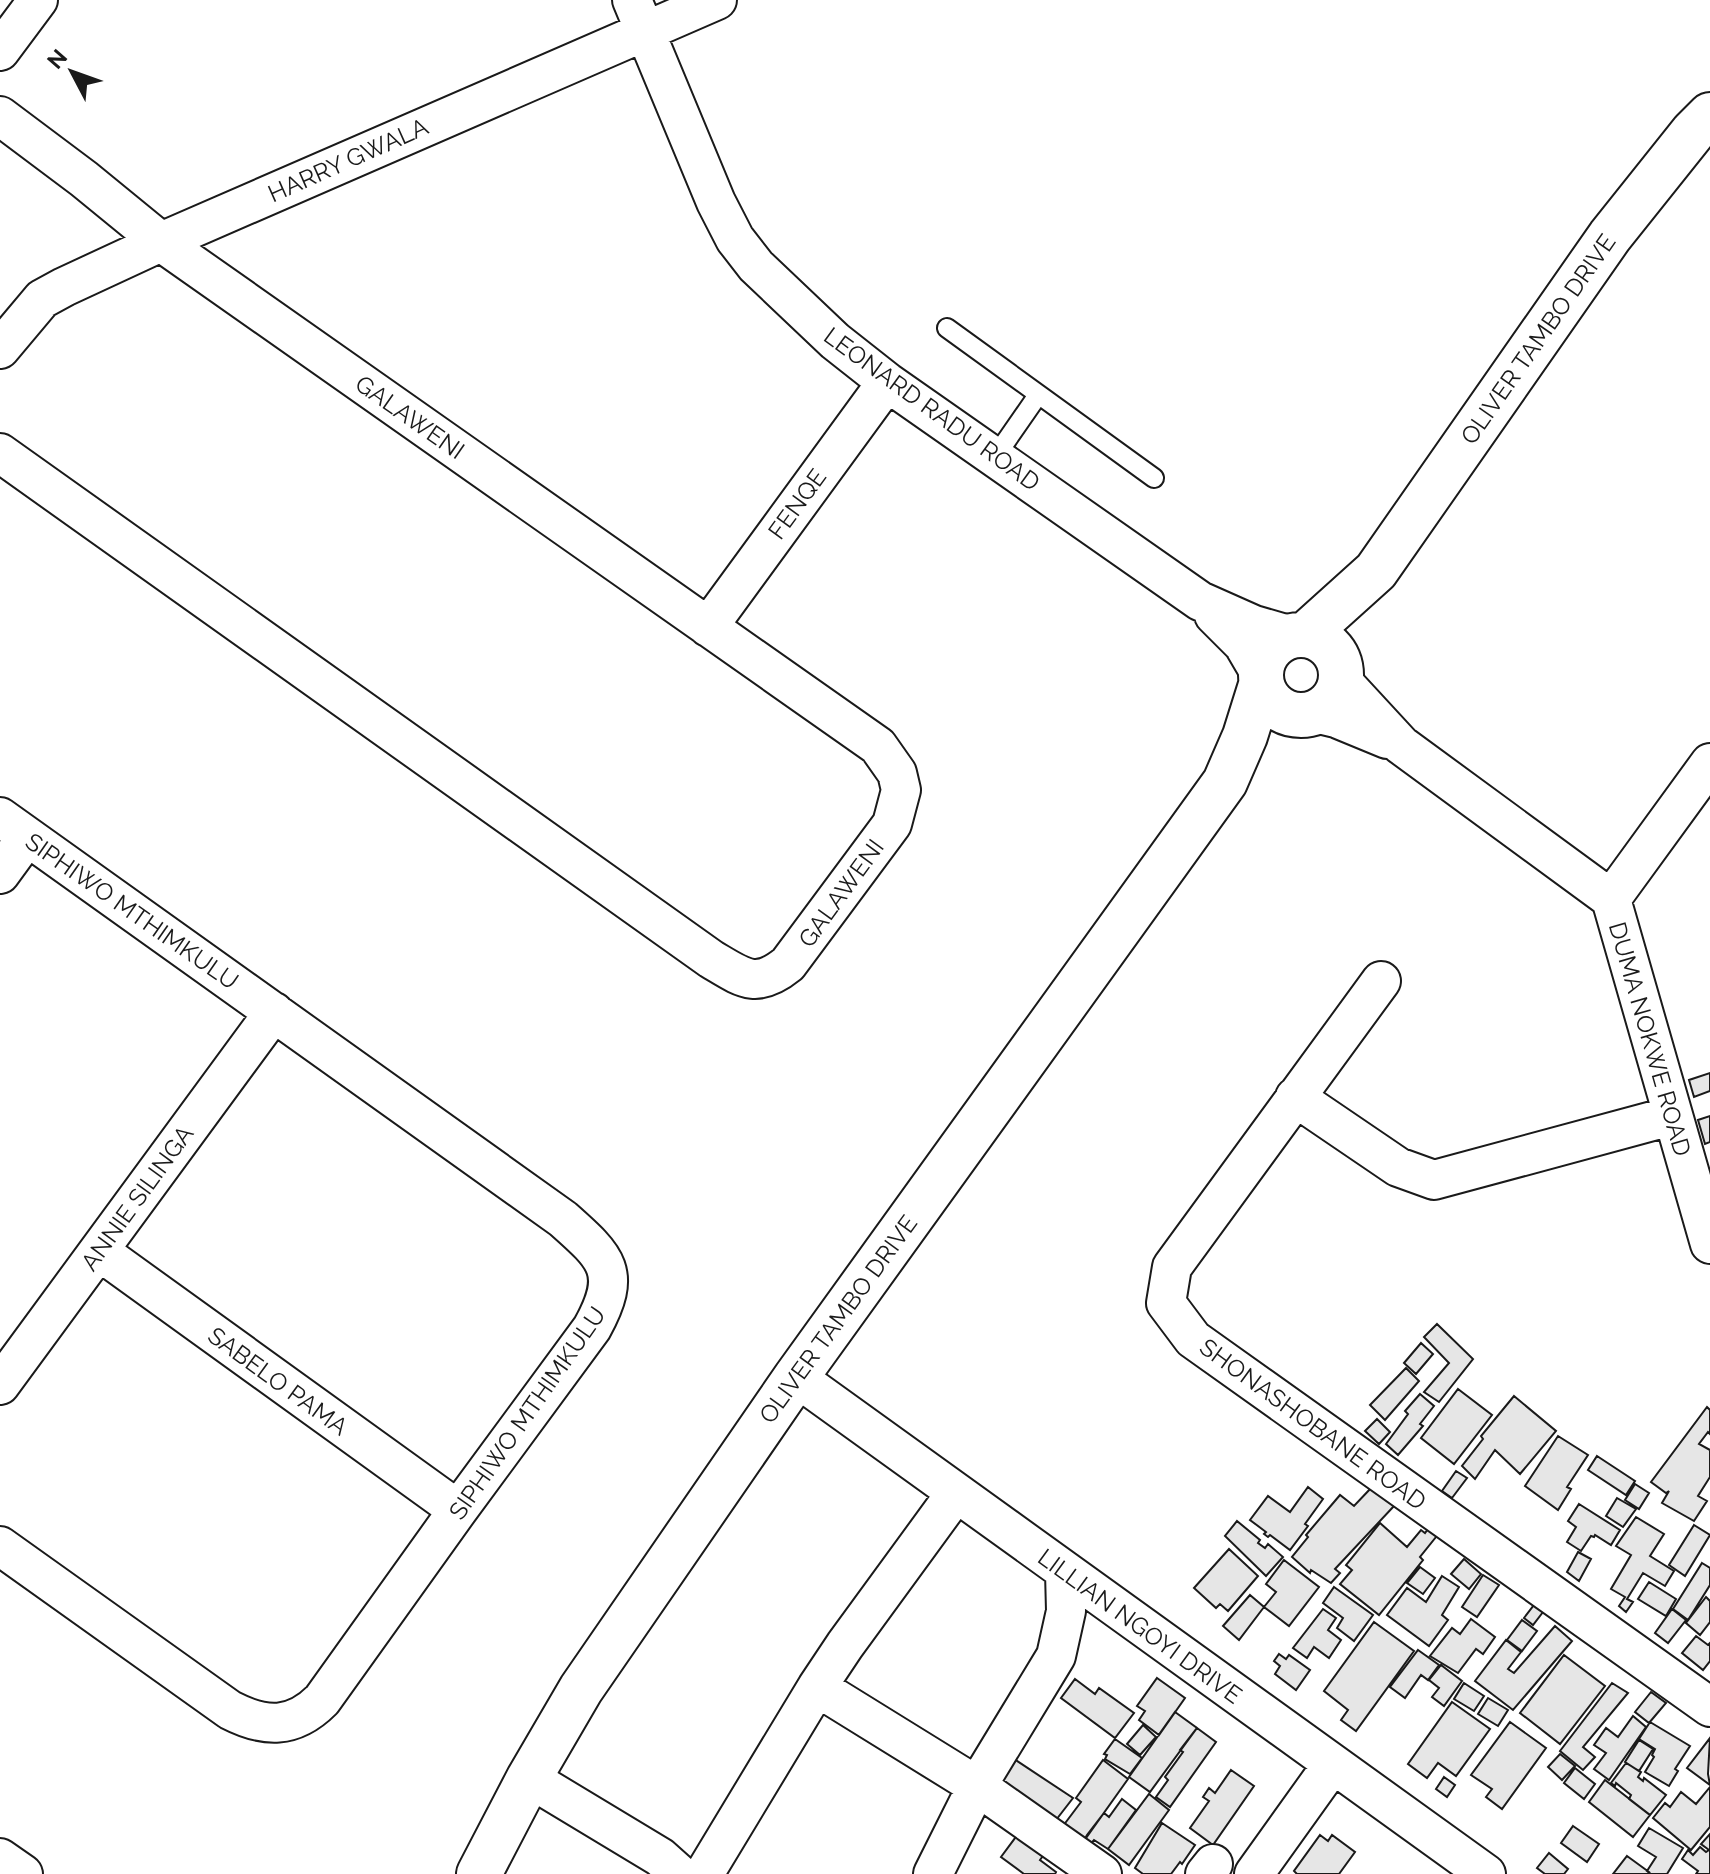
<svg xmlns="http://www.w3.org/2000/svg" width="1710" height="1874" font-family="Raleway,sans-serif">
<rect width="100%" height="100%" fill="#fff"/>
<path fill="#e6e6e6" stroke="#1a1a1a" stroke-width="2" d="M1710 1073V1091L1694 1097 1689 1080Z
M1710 1116V1142L1705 1144 1698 1120Z
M1437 1324 1473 1359 1439 1402 1424 1392 1449 1363 1424 1337Z
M1421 1343 1433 1354 1416 1374 1404 1363Z
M1406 1368 1419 1381 1385 1420 1370 1405Z
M1458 1389 1492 1415 1454 1464 1421 1438Z
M1420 1394 1434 1406 1420 1424 1423 1426 1398 1455 1386 1444 1408 1414 1405 1411Z
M1514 1396 1556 1431 1520 1474 1495 1450 1475 1479 1462 1466 1483 1439 1481 1436Z
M1707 1407 1710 1410V1434L1708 1432 1699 1444 1710 1450V1477L1698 1496 1707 1501 1694 1521 1662 1503 1669 1491 1666 1493 1651 1482Z
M1377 1419 1390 1432 1379 1444 1365 1431Z
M1558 1436 1588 1455 1567 1487 1571 1489 1558 1510 1525 1486Z
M1597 1456 1635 1481 1626 1495 1588 1470Z
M1456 1471 1467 1478 1452 1498 1442 1491Z
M1635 1484 1649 1493 1639 1509 1625 1500Z
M1308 1487 1323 1499 1305 1524 1308 1526 1290 1550 1270 1535 1268 1537 1264 1534 1266 1532 1250 1520 1268 1496 1290 1512Z
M1372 1487 1394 1506 1335 1569 1340 1573 1331 1583 1311 1570 1310 1573 1292 1557 1308 1537 1306 1535 1340 1495 1354 1506Z
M1617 1498 1636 1509 1623 1527 1606 1516Z
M1579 1504 1620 1530 1611 1545 1595 1535 1594 1537 1591 1536 1581 1551 1567 1542 1576 1527 1568 1521Z
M1636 1517 1664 1534 1650 1556 1674 1571 1665 1586 1643 1573 1627 1599 1633 1602 1626 1612 1619 1606 1625 1597 1611 1589 1631 1555 1616 1546Z
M1237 1521 1260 1540 1258 1543 1265 1548 1268 1544 1283 1557 1266 1576 1225 1536Z
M1380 1523 1407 1547 1421 1530 1425 1533 1431 1525 1440 1532 1420 1557 1423 1560 1379 1615 1340 1584 1352 1570 1346 1565Z
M1694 1525 1710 1535 1685 1576 1669 1565Z
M1229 1549 1258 1576 1228 1611 1220 1604 1216 1608 1194 1588Z
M1578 1552 1591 1559 1579 1581 1567 1572Z
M1464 1559 1481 1574 1469 1589 1451 1574Z
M1284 1560 1319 1587 1289 1626 1264 1607 1276 1592 1266 1584Z
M1702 1563 1710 1568V1585L1688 1620 1673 1609Z
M1420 1567 1435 1578 1423 1594 1407 1583Z
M1483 1575 1499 1585 1477 1617 1462 1607Z
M1442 1576 1459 1587 1442 1615 1448 1620 1429 1646 1387 1615 1407 1588 1426 1602Z
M1649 1582 1676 1599 1666 1616 1638 1599Z
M1334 1587 1373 1615 1354 1641 1337 1628 1343 1618 1323 1603Z
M1250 1595 1264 1607 1239 1640 1223 1626Z
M1706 1597 1710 1601V1622L1700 1635 1686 1623Z
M1534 1605 1543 1612 1533 1625 1524 1618Z
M1323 1609 1336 1618 1328 1630 1341 1640 1329 1658 1314 1647 1307 1658 1293 1648Z
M1672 1609 1686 1620 1668 1643 1655 1633Z
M1471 1619 1495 1637 1483 1654 1476 1649 1458 1673 1430 1656 1452 1628 1460 1634Z
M1522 1620 1537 1631 1522 1651 1507 1640Z
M1374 1622 1414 1651 1356 1731 1341 1720 1348 1710 1324 1691Z
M1555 1626 1572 1641 1513 1710 1475 1681 1506 1640 1521 1652 1508 1669 1514 1673Z
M1696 1636 1708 1645 1710 1643V1661L1703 1670 1682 1653Z
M1418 1650 1439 1665 1428 1680 1421 1675 1405 1698 1390 1687Z
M1279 1654 1286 1659 1289 1655 1310 1670 1296 1690 1275 1674 1280 1666 1274 1661Z
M1564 1655 1605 1686 1560 1744 1520 1713Z
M1441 1665 1462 1681 1444 1706 1432 1697 1439 1688 1429 1680Z
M1157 1678 1185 1698 1159 1735 1139 1720 1145 1711 1137 1706Z
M1075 1679 1095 1694 1099 1688 1134 1713 1115 1738 1061 1698Z
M1464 1683 1484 1696 1474 1711 1454 1699Z
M1612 1683 1628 1693 1583 1747 1595 1757 1583 1770 1560 1751Z
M1651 1692 1666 1703 1649 1723 1635 1712Z
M1488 1698 1508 1710 1498 1726 1478 1714Z
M1452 1702 1490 1729 1456 1776 1438 1763 1427 1778 1408 1764Z
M1175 1712 1197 1728 1150 1792 1129 1777Z
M1633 1716 1646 1727 1609 1780 1594 1769 1606 1753 1594 1745 1606 1728 1618 1737Z
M1510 1722 1546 1748 1502 1809 1486 1797 1492 1789 1471 1775Z
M1650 1722 1690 1746 1675 1769 1678 1771 1669 1786 1645 1772 1654 1757 1652 1755 1655 1749 1639 1739Z
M1143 1725 1156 1737 1140 1755 1127 1744Z
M1197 1728 1216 1742 1170 1807 1156 1797 1168 1780 1165 1777 1183 1752 1180 1750Z
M1710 1738 1708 1774 1710 1785 1687 1768Z
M1115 1739 1142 1758 1130 1774 1105 1759 1107 1755 1104 1754Z
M1639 1740 1653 1749 1639 1771 1625 1762Z
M1560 1754 1575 1766 1562 1780 1548 1767Z
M1008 1755 1073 1798 1056 1820 991 1778Z
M1103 1760 1128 1779 1081 1845 1060 1830 1081 1802 1076 1798Z
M1626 1763 1641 1772 1638 1777 1643 1781 1644 1778 1666 1795 1650 1815 1629 1799 1631 1795 1616 1783 1615 1786 1611 1783Z
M1575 1768 1595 1784 1584 1799 1564 1783Z
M1231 1770 1254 1786 1213 1845 1190 1828 1209 1801 1203 1797 1209 1788 1215 1793Z
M1444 1777 1455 1785 1447 1797 1436 1789Z
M1605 1780 1650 1815 1633 1837 1589 1802Z
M1710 1787V1827L1691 1850 1653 1818 1665 1803 1670 1807 1681 1792 1696 1804Z
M1149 1794 1169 1810 1129 1865 1108 1849Z
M1122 1799 1136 1810 1108 1849 1094 1840 1087 1848 1082 1844 1087 1835 1104 1813 1109 1817Z
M1162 1823 1195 1845 1182 1864 1180 1862 1171 1874H1143L1135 1868Z
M1573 1826 1599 1844 1587 1862 1561 1843Z
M1649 1828 1683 1848 1667 1874H1651L1647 1871 1656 1857 1638 1846Z
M1021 1830 1048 1849 1040 1860 1056 1872 1055 1874H1024L1001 1857Z
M1710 1834V1874H1696L1698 1871 1682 1859 1688 1850 1693 1855 1700 1847 1706 1852 1709 1850 1701 1844Z
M1320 1835 1328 1841 1332 1835 1355 1852 1339 1874H1297L1294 1871Z
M1549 1853 1568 1869 1564 1874H1545L1537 1868Z
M1627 1856 1649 1872 1648 1874H1613Z"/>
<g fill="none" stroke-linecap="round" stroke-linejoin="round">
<defs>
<path id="lane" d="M947 328 1154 478
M995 457 1038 395"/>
<path id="street" d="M632 0 716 202 735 239 756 266 835 341 887 382 1200 601 1254 625 1292 636
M0 51 38 0
M0 116 84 179 161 242 878 746 897 773 901 790 892 824 788 964C756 990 743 978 711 959L0 453
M0 349 42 299 64 287 161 242 717 0
M1214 615 1243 644 1260 673
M708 627 887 382
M1341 680 1401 745 1611 899 1710 1244
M1315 713 1336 718 1387 739
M0 817 563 1219C607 1258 623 1272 592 1328L458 1510 322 1700C293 1729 265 1728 230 1710L0 1546
M0 874 27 837
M1611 899 1710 763
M1381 981 1172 1267 1166 1303 1193 1339 1710 1707
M1295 1097 1398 1167 1434 1180 1671 1116
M99 1251 458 1510
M796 1377 1486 1874
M0 1385 274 1012
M817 1687 845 1645 956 1493
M529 1778 660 1857 679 1874
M0 1858 23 1874
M704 1874 817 1687 977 1786 1102 1874
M933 1874 977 1786 1056 1656 1066 1611 1065 1572
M1205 1874 1213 1864
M1254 1874 1332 1765"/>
<path id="secondary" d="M1261 675a40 40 0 1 1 80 0a40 40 0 1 1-80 0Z
M1305 635 1376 571 1610 236 1693 132 1710 115
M479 1874 529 1778 581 1689 796 1377 1225 782 1245 736 1261 685"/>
</defs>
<use href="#lane" stroke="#1a1a1a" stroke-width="22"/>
<use href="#street" stroke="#1a1a1a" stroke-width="42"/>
<use href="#secondary" stroke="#1a1a1a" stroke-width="48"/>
<use href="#lane" stroke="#fff" stroke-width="18"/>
<use href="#street" stroke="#fff" stroke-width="38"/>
<use href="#secondary" stroke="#fff" stroke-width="44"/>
</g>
<g text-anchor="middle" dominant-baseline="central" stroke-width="6" stroke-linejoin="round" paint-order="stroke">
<g font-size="24" fill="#1a1a1a" stroke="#fff">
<text transform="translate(348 160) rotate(-24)">HARRY GWALA</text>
<text transform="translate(1538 339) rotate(-55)">OLIVER TAMBO DRIVE</text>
<text transform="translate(932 409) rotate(36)">LEONARD RADU ROAD</text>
<text transform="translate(410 417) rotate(35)">GALAWENI</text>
<text transform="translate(797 504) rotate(-54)">FENQE</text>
<text transform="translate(841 893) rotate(-54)">GALAWENI</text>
<text transform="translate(132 911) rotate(35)">SIPHIWO MTHIMKULU</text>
<text transform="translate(1650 1039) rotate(74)">DUMA NOKWE ROAD</text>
<text transform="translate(137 1198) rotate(-54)">ANNIE SILINGA</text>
<text transform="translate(838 1319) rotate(-54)">OLIVER TAMBO DRIVE</text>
<text transform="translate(278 1381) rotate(36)">SABELO PAMA</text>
<text transform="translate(527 1413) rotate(-55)">SIPHIWO MTHIMKULU</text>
<text transform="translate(1313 1424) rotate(36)">SHONASHOBANE ROAD</text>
<text transform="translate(1140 1626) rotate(36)">LILLIAN NGOYI DRIVE</text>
</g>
</g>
<g transform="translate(72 72) rotate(311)" stroke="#ffffff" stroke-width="6" paint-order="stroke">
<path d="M0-6L14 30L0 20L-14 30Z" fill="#1a1a1a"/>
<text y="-12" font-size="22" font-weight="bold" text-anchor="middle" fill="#1a1a1a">N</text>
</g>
</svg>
